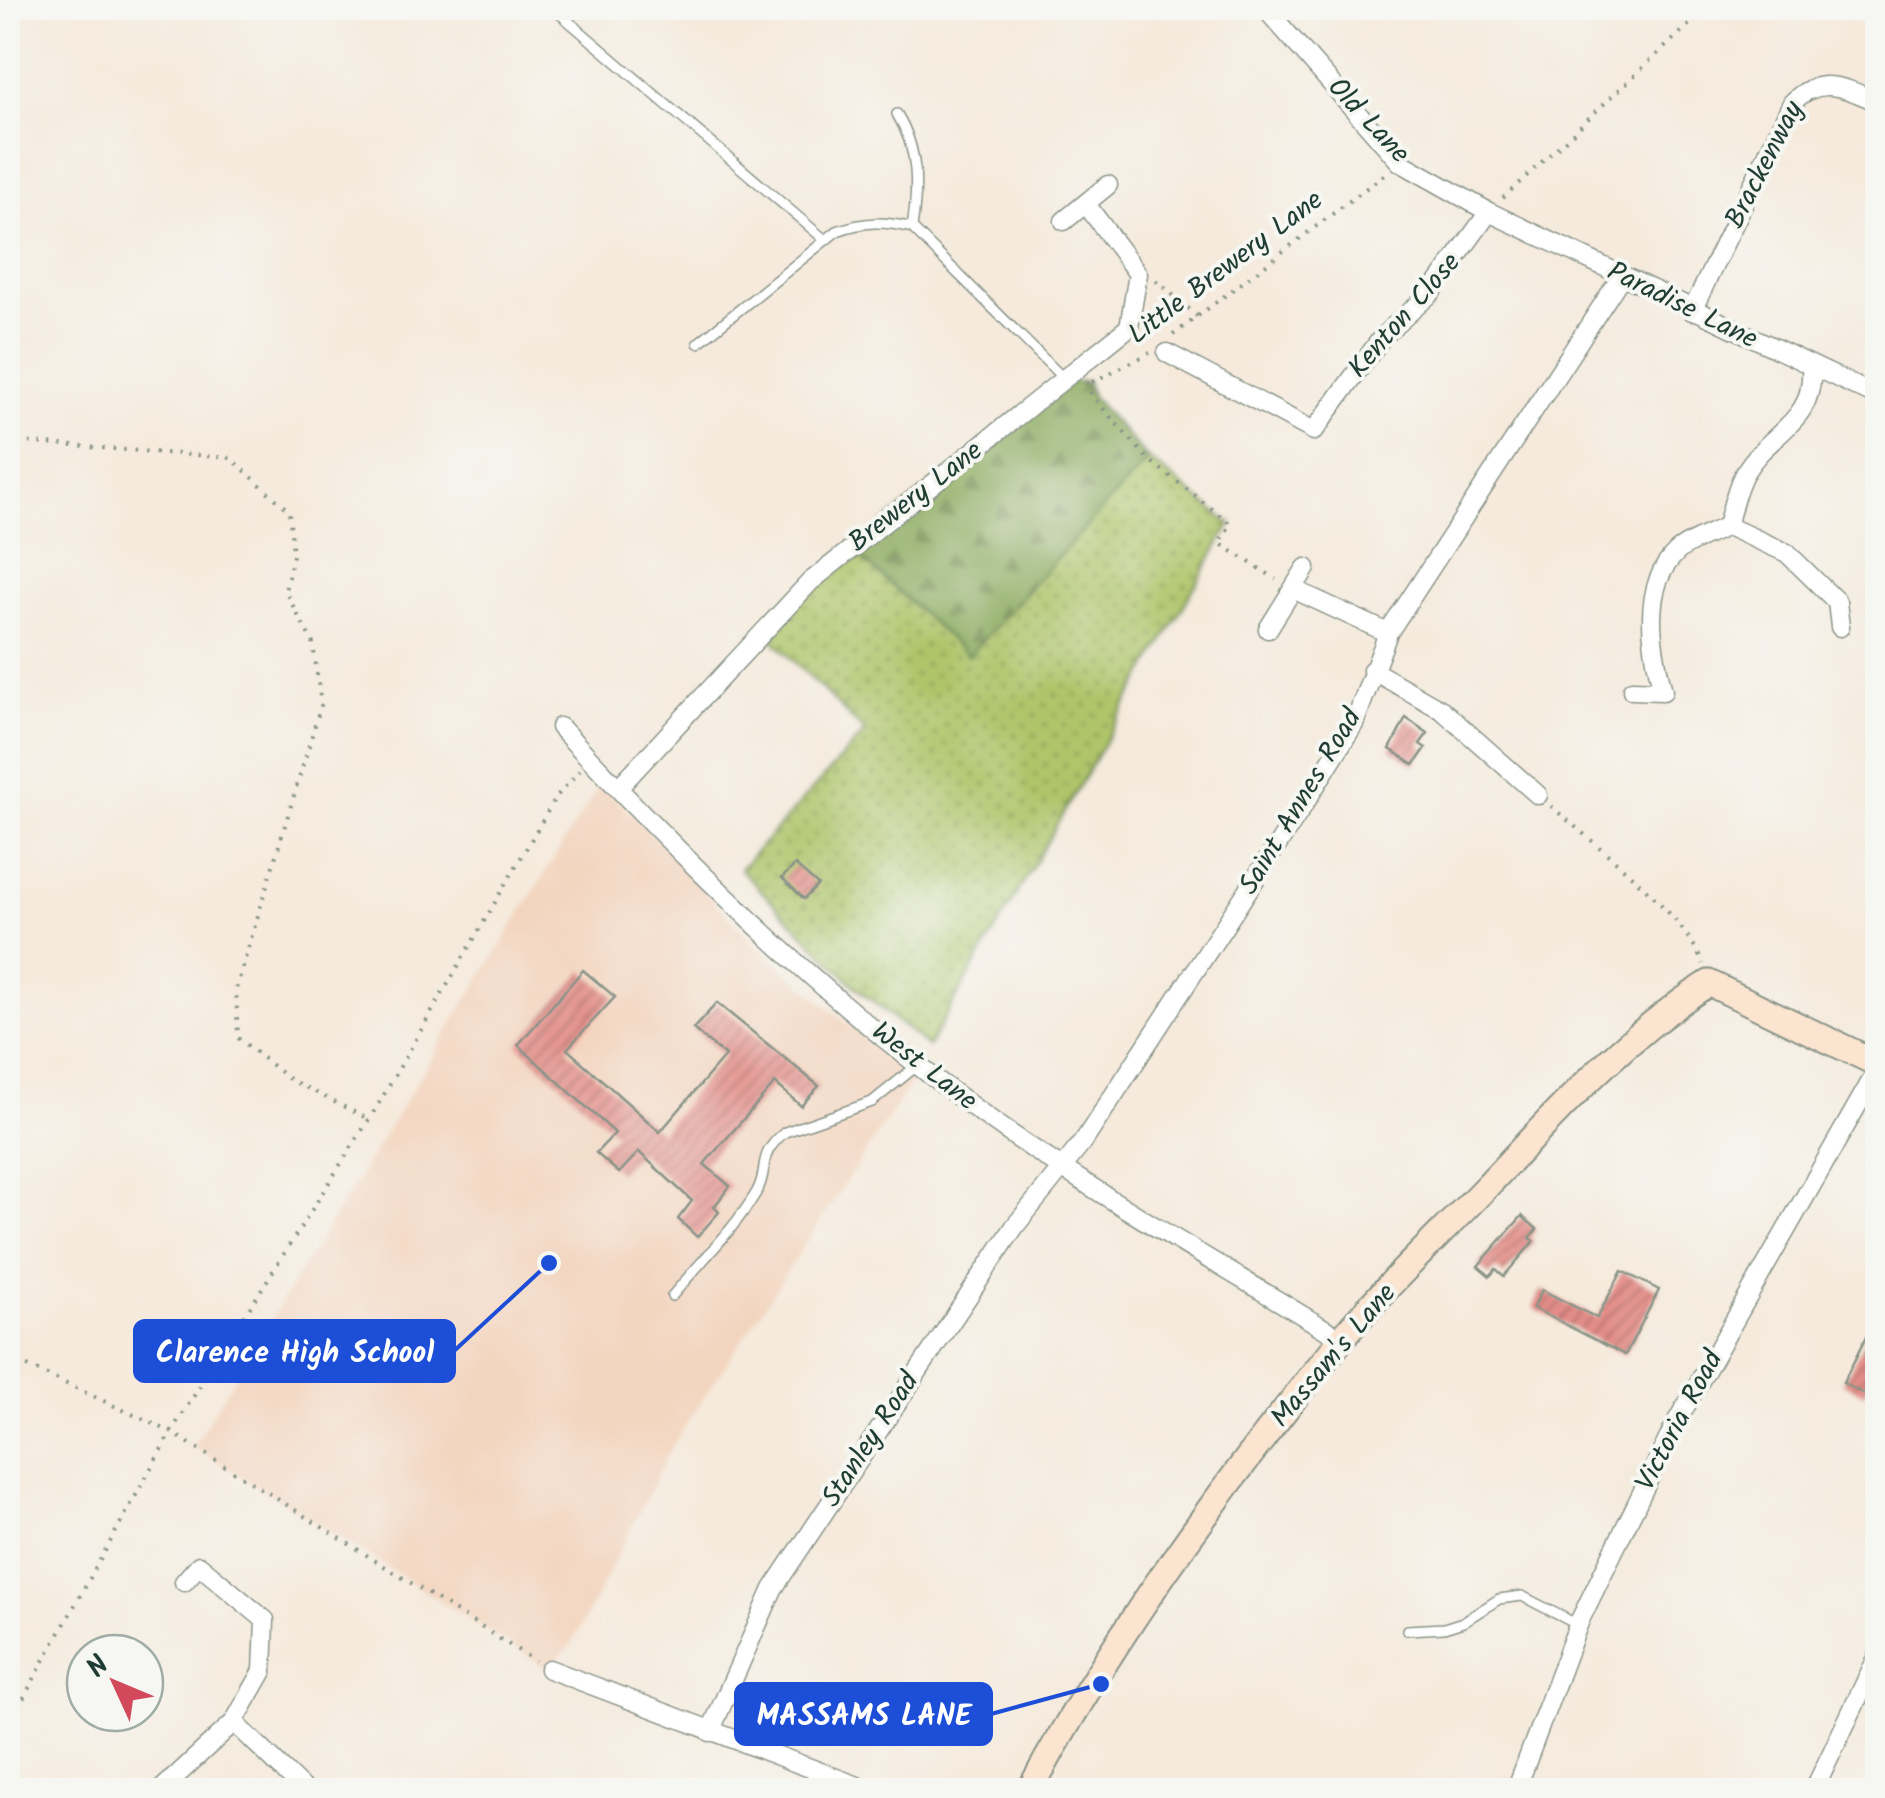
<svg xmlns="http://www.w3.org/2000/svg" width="1885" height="1798" font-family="Kalam,sans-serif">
<defs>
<pattern id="grass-dots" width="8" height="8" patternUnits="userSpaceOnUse" patternTransform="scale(2.5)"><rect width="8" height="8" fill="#afc56a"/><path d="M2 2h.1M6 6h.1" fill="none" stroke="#8ea158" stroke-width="1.8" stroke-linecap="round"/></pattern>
<pattern id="forest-firs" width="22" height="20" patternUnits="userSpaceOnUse" patternTransform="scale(2.5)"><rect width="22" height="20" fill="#8baa5e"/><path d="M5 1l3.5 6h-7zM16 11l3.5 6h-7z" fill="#718c4e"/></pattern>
<pattern id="building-hatch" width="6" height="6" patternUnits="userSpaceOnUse" patternTransform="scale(2.5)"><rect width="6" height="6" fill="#e48d88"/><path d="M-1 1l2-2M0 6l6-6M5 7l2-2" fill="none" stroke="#b87470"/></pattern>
</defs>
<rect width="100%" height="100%" fill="#f6f6f2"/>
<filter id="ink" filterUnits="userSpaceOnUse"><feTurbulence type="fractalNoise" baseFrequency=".01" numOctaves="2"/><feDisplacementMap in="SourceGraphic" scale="20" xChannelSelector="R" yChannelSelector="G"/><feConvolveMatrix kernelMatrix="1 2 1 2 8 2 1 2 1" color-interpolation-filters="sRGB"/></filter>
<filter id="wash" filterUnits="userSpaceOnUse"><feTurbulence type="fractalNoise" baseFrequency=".0048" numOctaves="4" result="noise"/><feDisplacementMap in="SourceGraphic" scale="40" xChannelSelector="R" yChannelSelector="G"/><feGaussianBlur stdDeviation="2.25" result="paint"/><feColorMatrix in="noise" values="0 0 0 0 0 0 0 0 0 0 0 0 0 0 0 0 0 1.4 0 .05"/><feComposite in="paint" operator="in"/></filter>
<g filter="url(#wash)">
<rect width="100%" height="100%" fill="#f5eadc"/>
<path fill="#f3d4be" d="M601 782 758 947 913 1080 671 1448 572 1644 549 1669 193 1446Z"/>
<path fill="url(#grass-dots)" stroke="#67814f" stroke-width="2.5" d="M1148 459 1231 524 928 1047 856 987 740 869 865 732 763 630 851 548 1054 562Z"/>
<path fill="url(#forest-firs)" stroke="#557449" stroke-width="2.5" d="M1066 381 1087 382 1091 396 1148 459 968 656 851 548Z"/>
<g id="blocks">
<path fill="url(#building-hatch)" d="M1406 718 1428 733 1420 744 1426 748 1414 765 1390 749Z
M795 865 818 885 804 899 782 878Z
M583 970 615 997 567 1049 660 1132 725 1056 693 1029 717 1003 819 1086 801 1106 775 1083 704 1164 730 1186 714 1207 719 1212 697 1237 678 1219 692 1201 639 1152 619 1173 596 1153 615 1133 518 1045Z
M1522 1216 1537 1229 1530 1238 1534 1241 1504 1276 1496 1269 1490 1276 1478 1266Z
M1622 1271 1659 1290 1625 1355 1533 1308 1542 1290 1597 1318Z
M1878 1313V1372L1864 1394 1843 1383Z"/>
</g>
</g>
<g filter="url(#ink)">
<use href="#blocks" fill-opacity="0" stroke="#8a9488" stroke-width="2.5"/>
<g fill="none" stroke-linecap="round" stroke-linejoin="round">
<defs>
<path id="lane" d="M553 8 824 239
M897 114C919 150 918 188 912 228
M698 343 837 231C864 221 884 221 912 228L1064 379
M672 1296C699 1263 734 1230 756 1193 771 1168 754 1158 785 1132L872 1102 918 1065
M1407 1630 1444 1628 1463 1622 1499 1599 1522 1596 1578 1625"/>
<path id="street" d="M1265 8 1400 162 1489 212 1878 397
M1064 221 1108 185
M1692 311 1792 103C1819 74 1845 88 1878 102
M1167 353 1314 431 1383 336 1430 294 1489 212
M1727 526C1732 509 1736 487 1745 472 1770 431 1815 423 1811 368
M1293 589 1388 633
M1268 629 1306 568
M1372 670 1442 710 1538 795
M1632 690 1663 691C1652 649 1640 586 1677 552 1689 541 1712 534 1727 526L1787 553 1837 602 1840 627
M560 727C698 875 846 1021 1014 1136 1119 1208 1232 1272 1341 1339
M620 786 810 582 1129 327 1138 274 1086 204
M549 1669 868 1790
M234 1722 304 1790
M710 1732 773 1589 1015 1226 1083 1142 1303 806 1354 724 1388 633 1621 277
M47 1787 51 1790
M161 1790 234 1722 263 1671 265 1620 199 1565 184 1582
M1516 1790 1580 1620 1677 1421 1878 1069
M1814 1790 1878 1656"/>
<path id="secondary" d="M1030 1790C1113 1636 1229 1477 1340 1341 1384 1287 1437 1238 1486 1187 1556 1113 1622 1038 1709 983L1878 1064"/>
</defs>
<use href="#lane" stroke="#8a9488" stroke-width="12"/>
<use href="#street" stroke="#8a9488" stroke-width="21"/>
<use href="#secondary" stroke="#8a9488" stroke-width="29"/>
<path stroke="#8a9488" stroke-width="4" stroke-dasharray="2.5 8" stroke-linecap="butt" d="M1503 198 1707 8
M1156 280 1198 317
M1173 335 1385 174
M1087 382 1091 395 1148 459 1231 524 1219 543 1276 579
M1092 382 1150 353
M8 441 231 458 289 511 293 555 285 591 313 643 321 705 236 989 238 1038 289 1079 368 1119
M1551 806C1594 844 1683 911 1703 964
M8 1357 171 1432 535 1661
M8 1631V1632
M8 1726 171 1432 375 1110 556 797 580 770"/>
<use href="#lane" stroke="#fff" stroke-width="9"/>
<use href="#street" stroke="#fff" stroke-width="18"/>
<use href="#secondary" stroke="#fce5d0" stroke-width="25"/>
</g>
</g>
<g text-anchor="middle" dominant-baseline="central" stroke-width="8" stroke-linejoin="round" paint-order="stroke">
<g font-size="28" fill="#1f3d34" stroke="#f6f6f2">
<text transform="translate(1368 121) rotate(47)">Old Lane</text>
<text transform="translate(1765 165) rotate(-63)">Brackenway</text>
<text transform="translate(1226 268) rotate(-37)">Little Brewery Lane</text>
<text transform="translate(1682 306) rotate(26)">Paradise Lane</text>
<text transform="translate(1405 316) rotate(-49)">Kenton Close</text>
<text transform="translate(916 497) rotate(-38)">Brewery Lane</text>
<text transform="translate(1301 802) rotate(-59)">Saint Annes Road</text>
<text transform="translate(924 1067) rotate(38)">West Lane</text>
<text transform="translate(1334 1356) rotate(-50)">Massam's Lane</text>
<text transform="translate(1680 1421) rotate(-62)">Victoria Road</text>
<text transform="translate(871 1440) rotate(-57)">Stanley Road</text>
</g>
</g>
<path fill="none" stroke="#1d4ed8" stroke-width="4" d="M549 1263L454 1351M1101 1684L991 1714"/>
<g fill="#1d4ed8" stroke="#f6f6f2" stroke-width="4">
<circle cx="549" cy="1263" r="10"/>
<circle cx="1101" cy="1684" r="10"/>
</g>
<g fill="#1d4ed8" stroke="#1d4ed8" stroke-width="4">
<rect x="135" y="1321" width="319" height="60" rx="10"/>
<rect x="736" y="1684" width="255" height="60" rx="10"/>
</g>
<g font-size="30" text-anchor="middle" font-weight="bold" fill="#fff">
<text x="295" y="1362">Clarence High School</text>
<text x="864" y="1725">MASSAMS LANE</text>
</g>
<rect width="1885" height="1798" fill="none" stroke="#f6f6f2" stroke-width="40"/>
<g transform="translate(115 1683) rotate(314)"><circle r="48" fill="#f6f6f2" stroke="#a0aca6" stroke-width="2.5"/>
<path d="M0-8L18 38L0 25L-18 38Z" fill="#d1495b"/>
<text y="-15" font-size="28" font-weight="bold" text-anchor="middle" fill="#1f3d34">N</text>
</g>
</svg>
